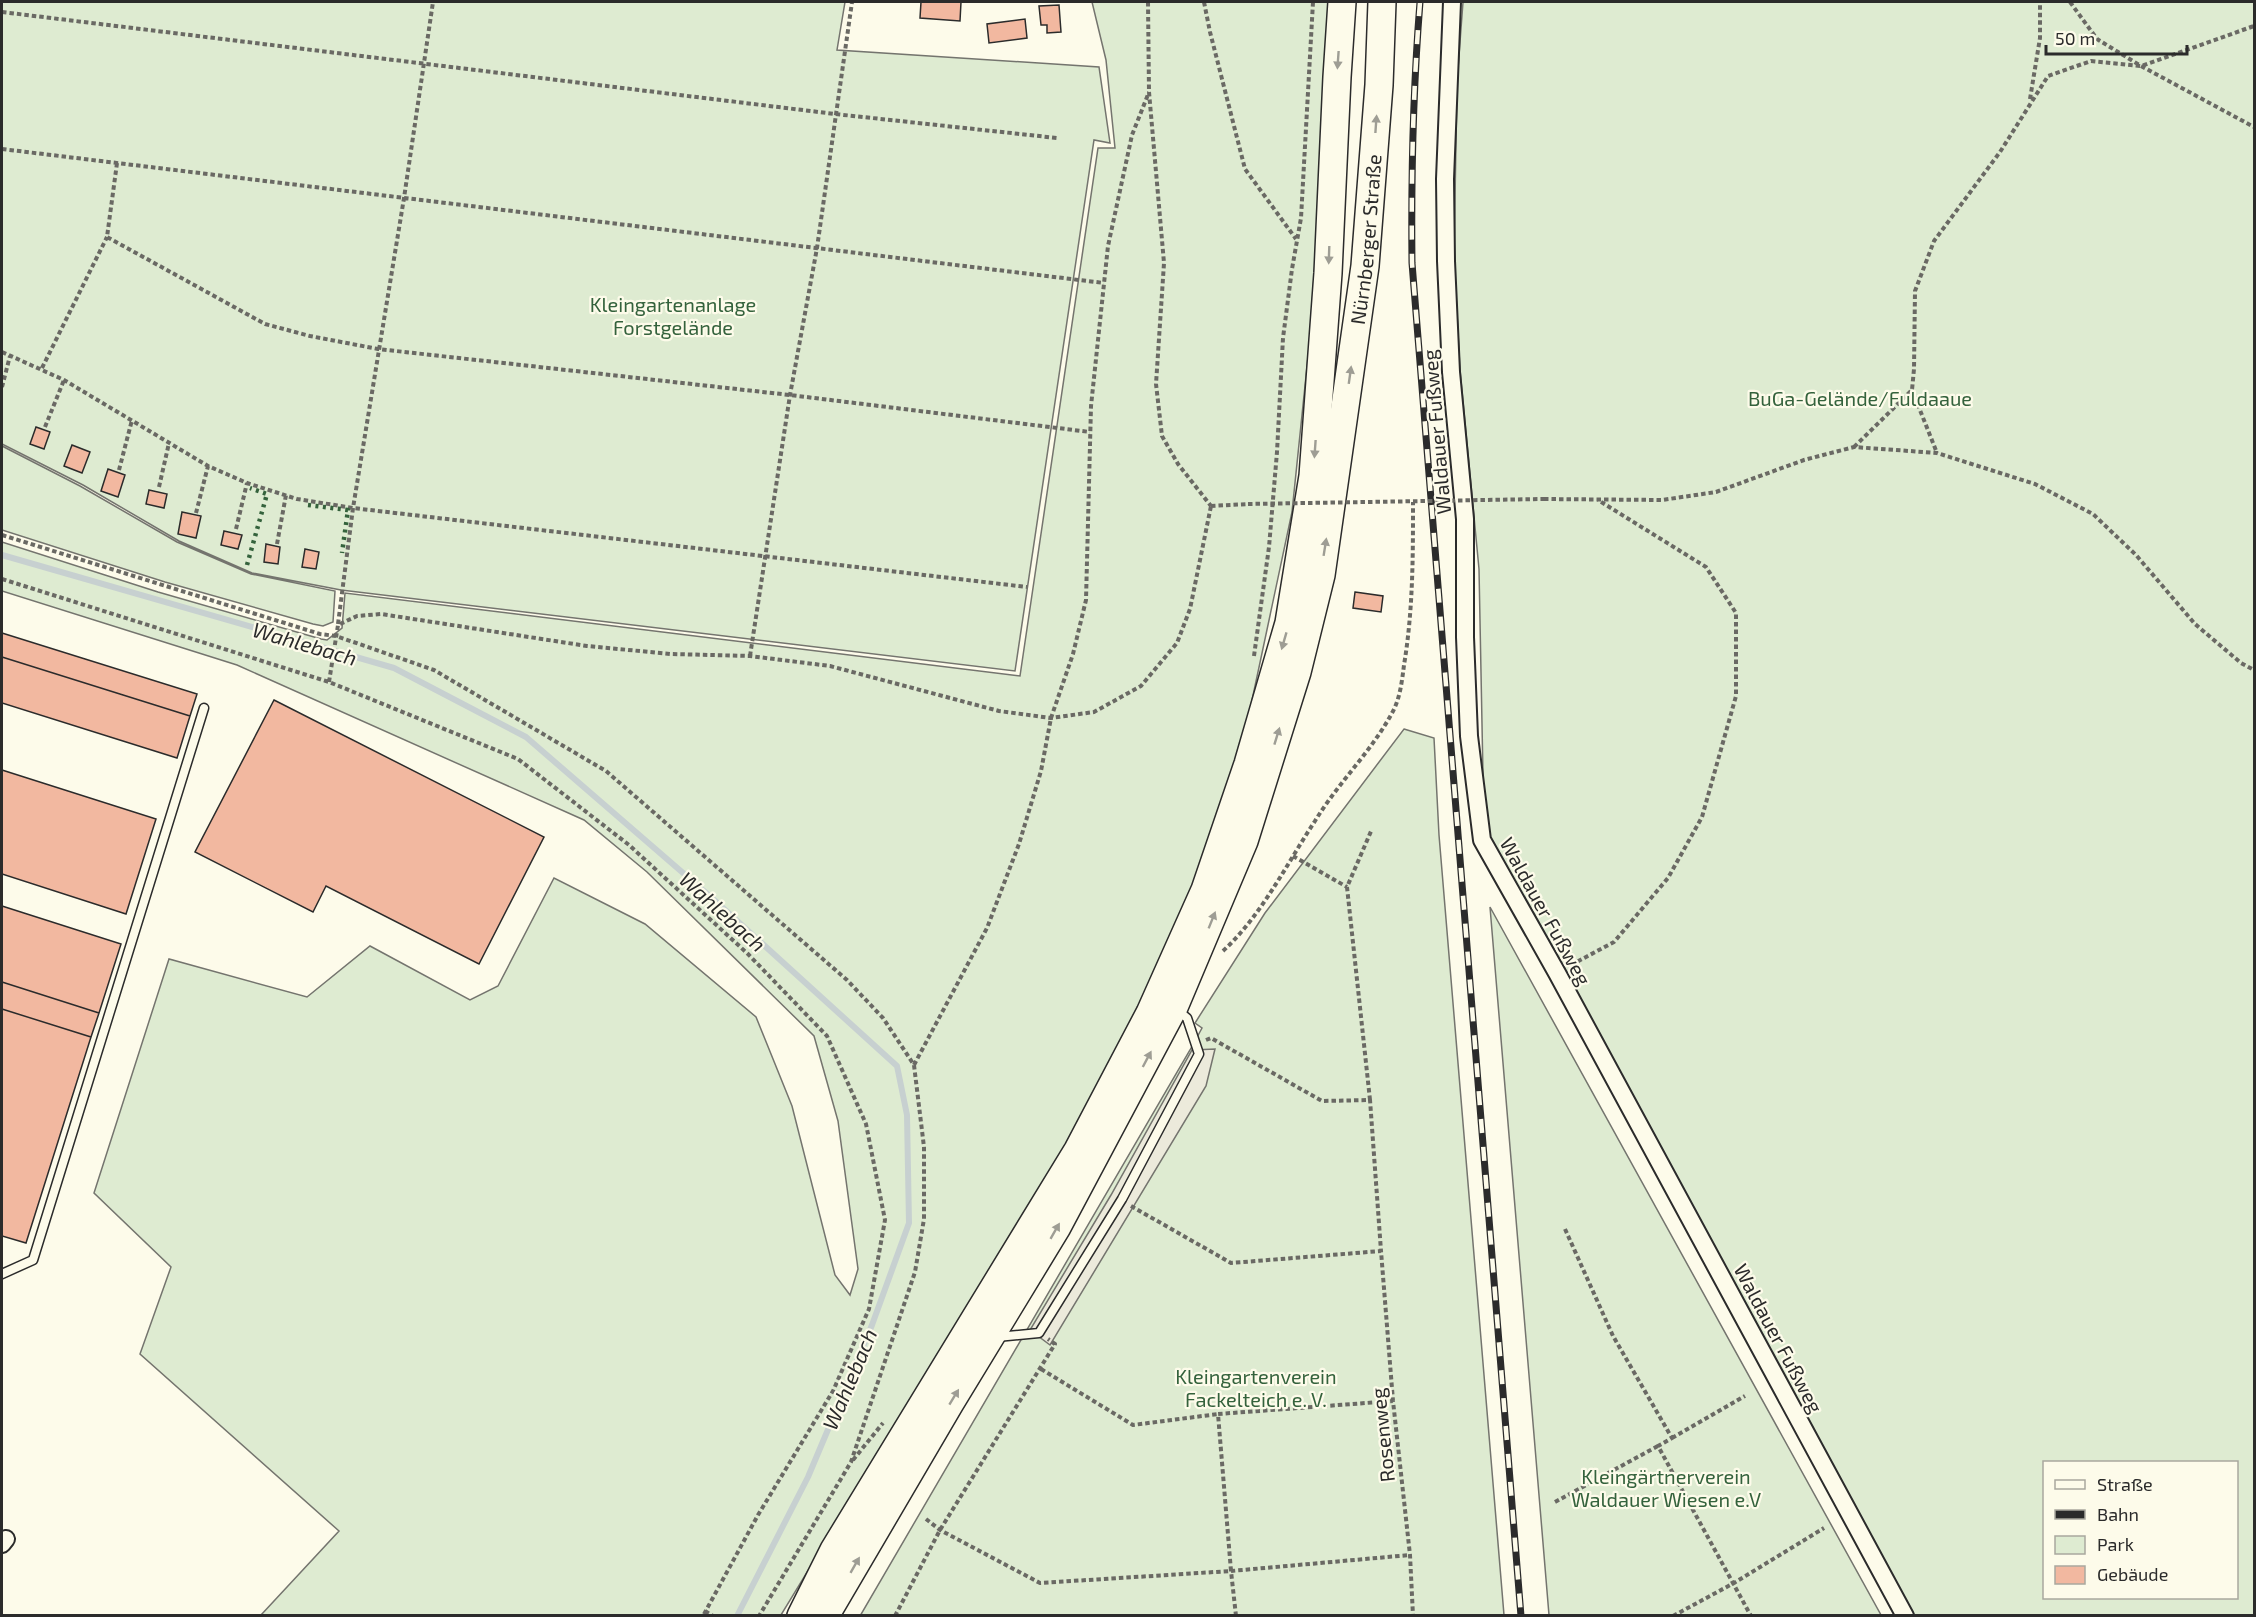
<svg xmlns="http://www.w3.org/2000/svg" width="2256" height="1617" font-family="'Exo 2',sans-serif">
<rect width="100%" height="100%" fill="#fdfbea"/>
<path fill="#deebd1" stroke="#74746e" stroke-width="1.5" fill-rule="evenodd" d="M2 2H845L837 50 1099 67 1110 143 1094 140 1015 671 341 590 252 573 179 541 83 485 2 444Z
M1092 2H1328L1323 151 1309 347 1292 512 1248 719 1206 858 1139 1016 1070 1141 781 1615H261L339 1531 140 1354 171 1267 94 1193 169 959 307 997 370 946 470 1000 498 986 554 878 645 924 756 1017 792 1106 835 1275 850 1295 858 1269 838 1121 814 1036 647 872 584 820 237 665 2 591V542L158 592 321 639 327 640 342 628 345 593 1020 676 1098 148H1115L1106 60Z
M1463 2H2254V1615H1911L1484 827 1479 569 1460 370 1454 258 1457 82ZM2044 1462H2236V1598H2044Z
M2 446 80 486 177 542 251 574 335 591 333 622 323 626 313 624 165 582 2 530Z
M1404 729 1434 738 1439 835 1504 1615 860 1616 1190 1050 1202 1028 1195 1023 1265 913Z
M1490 907 1881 1615H1549Z"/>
<path fill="#eceadb" stroke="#74746e" stroke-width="1.5" d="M1215 1049 1206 1086 1050 1345 1030 1330 1111 1195 1192 1050Z"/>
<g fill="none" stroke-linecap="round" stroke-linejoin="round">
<path stroke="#c7d0d0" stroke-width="6" d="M2 555 394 668 526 737 712 898 897 1066 907 1115 909 1223 872 1325 808 1477 737 1616"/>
</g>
<path fill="#f2b8a0" stroke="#2b2b2b" stroke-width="1.5" d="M921 2H961L960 21 920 18Z
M1059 5 1061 32 1047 33V25H1041L1039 6Z
M1025 19 1027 38 989 43 987 24Z
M36 427 50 432 44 449 30 444Z
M72 445 90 452 82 473 64 466Z
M108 469 125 475 118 497 101 491Z
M149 490 167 494 164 508 146 504Z
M182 512 201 516 196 538 178 534Z
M224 531 242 535 238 549 221 545Z
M266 544 280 547 278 564 264 562Z
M305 549 319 552 316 569 302 567Z
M1355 592 1383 596 1381 612 1353 608Z
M2 633 197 694 190 716 2 657Z
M2 657 190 716 177 758 2 703Z
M274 700 544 837 479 964 326 886 313 912 195 852Z
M2 770 156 819 126 914 2 874Z
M2 906 121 944 99 1013 2 982Z
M2 982 99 1013 91 1037 2 1009Z
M2 1009 91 1037 26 1243 2 1236Z"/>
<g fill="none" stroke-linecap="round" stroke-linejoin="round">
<defs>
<path id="lane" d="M2 1274 33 1260 204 708
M997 1337 1039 1333 1122 1199 1199 1054 1187 1018 1176 1009"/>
<path id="street" d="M1452 2 1445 179 1446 261 1451 372 1465 519V637L1469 736 1482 840 1557 973 1905 1616
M2 1544 6 1539"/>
<g id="primary">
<path d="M801 1616 834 1550 1078 1150 1150 1013 1205 890 1248 764 1289 623 1313 476 1328 273 1337 77 1342 2"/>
<path id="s1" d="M825 1616 950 1403 1057 1227 1174 1007 1244 841 1297 672 1321 575 1365 266 1379 85 1382 2"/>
</g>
</defs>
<use href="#lane" stroke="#2b2b2b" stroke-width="11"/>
<use href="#street" stroke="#2b2b2b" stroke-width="20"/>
<use href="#primary" stroke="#2b2b2b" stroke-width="30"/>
<path stroke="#6a6964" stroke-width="4" stroke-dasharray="4.5 3" stroke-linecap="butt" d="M1148 2 1149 92 1164 263 1156 384 1162 436 1178 464 1211 506
M1204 2 1210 32 1245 169 1296 239
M2070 2 2097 39 2141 66 2254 127
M2 12 835 114 1057 138
M2030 99 2040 38V2
M2 149 1104 283
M117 163 107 237 265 324 310 336 378 349 790 395 1090 432
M2 352 64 380 208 466 247 483 297 499 353 508 1027 587
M42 368 107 237
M2 387 10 356
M1912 390 1937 453
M45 427 64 380
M1854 447 1912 390 1914 369 1915 291 1934 241 2000 152 2048 76 2091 61 2141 66 2254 26
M119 470 132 420
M159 487 169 443
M1544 499 1662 500 1716 492 1804 460 1854 447 1937 453 2035 484 2093 514 2136 555 2195 624 2241 663 2254 670
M1211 506 1248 504
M196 513 208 466
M236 529 247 483
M2 535 320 634 336 636 434 670 606 771 847 980 883 1018 914 1065 924 1147V1219L915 1272 851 1462 759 1616
M277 544 286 495
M2 579 329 682 518 759 629 845 748 954 827 1036 866 1124 885 1220 869 1309 833 1391 758 1515 703 1616
M338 624 353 508 404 198 433 2
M750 656 790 395 817 248 852 2
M1254 656 1269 547 1277 452 1283 338 1292 269 1301 218 1313 2
M329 682 338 625 357 616 381 614 587 646 671 654 750 656 830 666 999 711 1051 718 1094 712 1141 686 1177 643 1190 609 1211 506
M1293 856 1347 887
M1223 951C1262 915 1286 865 1315 821 1338 783 1371 752 1392 713 1400 699 1402 681 1404 665 1413 611 1413 557 1413 502
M1571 965 1614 942 1668 878 1702 817 1736 696V613L1706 567 1598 500
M1206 1040 1211 1038 1322 1101 1370 1100 1381 1251
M914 1065 987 928 1019 844 1041 771 1051 718 1073 654 1086 600 1091 406 1108 246 1132 135 1149 92
M1370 1100 1347 887 1372 829
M1131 1206 1231 1263 1381 1251 1393 1401 1410 1555 1413 1616
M1565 1229 1613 1336 1672 1438 1658 1446 1751 1616
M1041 1369 1133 1425 1218 1414
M1672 1438 1745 1396
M853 1460 883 1423
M1555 1502 1658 1446
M926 1519 940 1530 1040 1583 1231 1571 1218 1414 1393 1401
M705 1611 713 1616
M895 1616 940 1530 1055 1344 1048 1339
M1236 1616 1231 1571 1410 1555
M1673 1616 1734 1583 1824 1528"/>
<use href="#lane" stroke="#fdfbea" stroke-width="8"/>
<use href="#street" stroke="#fdfbea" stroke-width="16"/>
<use href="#primary" stroke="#fdfbea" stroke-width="27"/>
<defs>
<path id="rail" d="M1420 2C1413 90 1411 174 1412 263L1521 1616"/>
</defs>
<use href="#rail" stroke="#2b2b2b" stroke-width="7"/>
<use href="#rail" stroke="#fdfbea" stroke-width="4.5" stroke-dasharray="14" stroke-linecap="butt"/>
<path stroke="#6a6964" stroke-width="4" stroke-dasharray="4.5 3" stroke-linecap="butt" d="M1248 504 1544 499"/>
<path stroke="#34623c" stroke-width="4.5" stroke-dasharray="3 4.5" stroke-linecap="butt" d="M308 505 348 510 342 553
M247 565 267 494 250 488"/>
</g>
<defs><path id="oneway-solid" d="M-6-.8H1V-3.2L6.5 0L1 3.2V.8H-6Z" transform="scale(1.5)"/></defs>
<g fill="#9e9d94">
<use href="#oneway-solid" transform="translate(1338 60) rotate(94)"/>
<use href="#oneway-solid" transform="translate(1376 124) rotate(-86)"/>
<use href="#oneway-solid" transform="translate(1329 255) rotate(92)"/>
<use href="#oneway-solid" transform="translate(1350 375) rotate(-82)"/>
<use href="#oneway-solid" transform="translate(1315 449) rotate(94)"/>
<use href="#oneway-solid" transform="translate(1325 547) rotate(-81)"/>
<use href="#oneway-solid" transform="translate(1284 641) rotate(106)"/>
<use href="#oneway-solid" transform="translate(1277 736) rotate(-73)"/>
<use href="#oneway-solid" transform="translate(1212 920) rotate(-68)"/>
<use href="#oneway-solid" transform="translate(1147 1059) rotate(-62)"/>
<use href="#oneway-solid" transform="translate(1055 1231) rotate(-60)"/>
<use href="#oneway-solid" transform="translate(954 1397) rotate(-59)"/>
<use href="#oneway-solid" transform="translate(855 1565) rotate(-60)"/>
</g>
<g text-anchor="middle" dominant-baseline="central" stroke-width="4.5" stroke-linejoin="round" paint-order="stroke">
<g font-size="20" fill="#2b2b2b" stroke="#fdfbea">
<text stroke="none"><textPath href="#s1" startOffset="1498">Nürnberger Straße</textPath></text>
<text transform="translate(1436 432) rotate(-95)">Waldauer Fußweg</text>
<text transform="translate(1546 911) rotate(61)">Waldauer Fußweg</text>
<text transform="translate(1779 1338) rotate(62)">Waldauer Fußweg</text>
<text transform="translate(1382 1435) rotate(-96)">Rosenweg</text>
</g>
<g font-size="20" fill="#34623c" stroke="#fdfbea">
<text x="673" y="304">Kleingartenanlage<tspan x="673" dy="23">Forstgelände</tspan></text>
<text x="1860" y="398">BuGa-Gelände/Fuldaaue</text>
<text x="1256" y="1376">Kleingartenverein<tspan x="1256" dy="23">Fackelteich e. V.</tspan></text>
<text x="1666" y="1476">Kleingärtnerverein<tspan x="1666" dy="23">Waldauer Wiesen e.V</tspan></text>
</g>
<g font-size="21" font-style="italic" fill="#2b2b2b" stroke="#fdfbea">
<text transform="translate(305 643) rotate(16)">Wahlebach</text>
<text transform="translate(723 911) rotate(42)">Wahlebach</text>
<text transform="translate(849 1379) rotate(-67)">Wahlebach</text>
</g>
</g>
<rect width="2256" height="1617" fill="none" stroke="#2b2b2b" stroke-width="6"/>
<rect x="2043" y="1461" width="195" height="138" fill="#fdfbea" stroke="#a9a89e" stroke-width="1.5"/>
<rect x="2055" y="1480" width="30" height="9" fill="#fdfbea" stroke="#a9a89e" stroke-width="1.5"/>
<text x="2097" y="1491" font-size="18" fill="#2b2b2b">Straße</text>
<rect x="2055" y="1510" width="30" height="9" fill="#2b2b2b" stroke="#a9a89e" stroke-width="1.5"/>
<text x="2097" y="1521" font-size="18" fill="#2b2b2b">Bahn</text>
<rect x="2055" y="1536" width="30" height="18" fill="#deebd1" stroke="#a9a89e" stroke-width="1.5"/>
<text x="2097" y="1551" font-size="18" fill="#2b2b2b">Park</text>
<rect x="2055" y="1566" width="30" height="18" fill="#f2b8a0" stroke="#a9a89e" stroke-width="1.5"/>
<text x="2097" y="1581" font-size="18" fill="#2b2b2b">Gebäude</text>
<path d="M2046 45v9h141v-9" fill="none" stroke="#2b2b2b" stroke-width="3"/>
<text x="2055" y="45" font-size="18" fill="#2b2b2b" stroke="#fdfbea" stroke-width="4.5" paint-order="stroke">50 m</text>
</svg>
